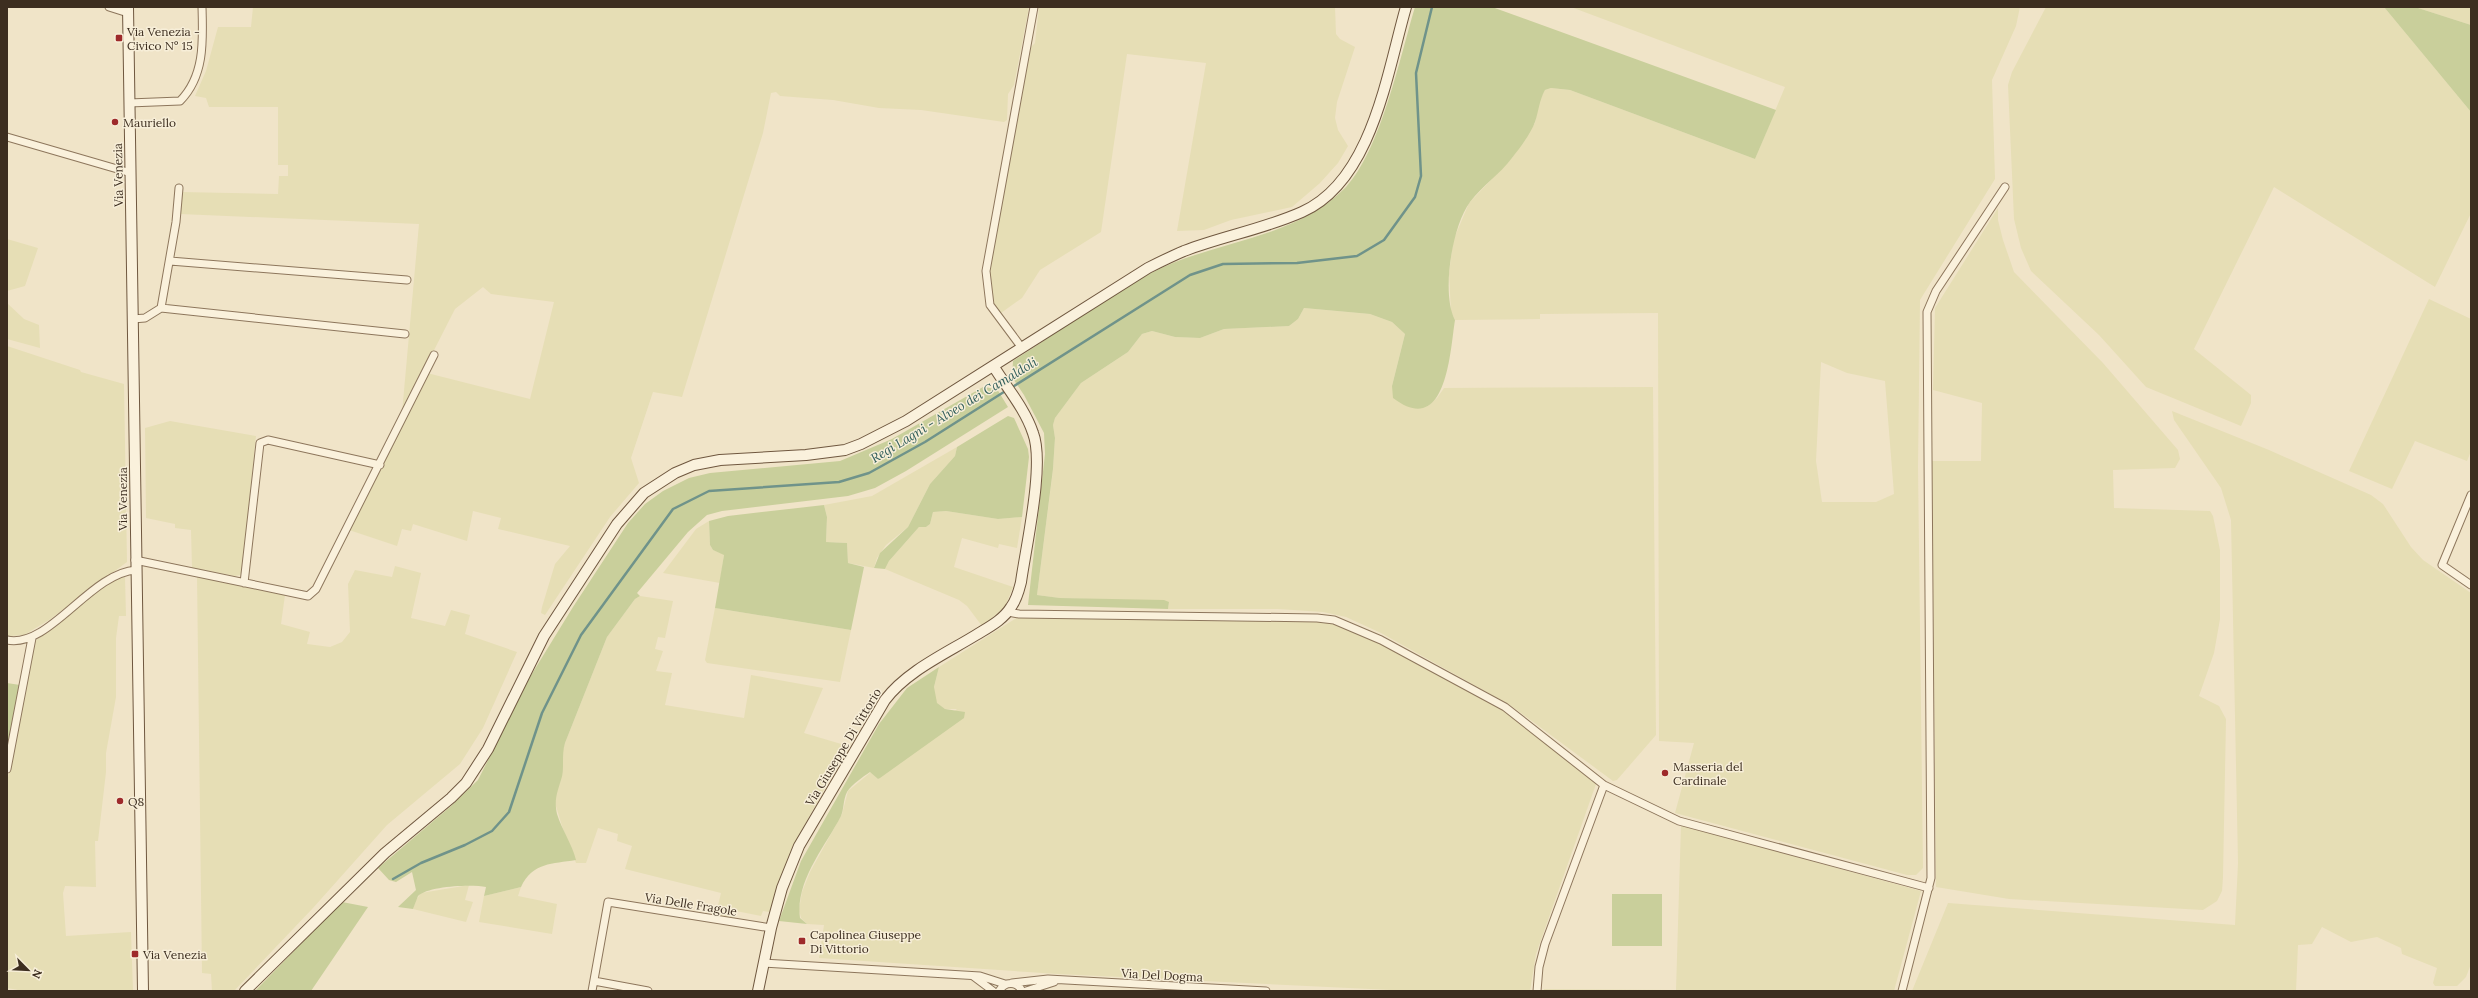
<svg xmlns="http://www.w3.org/2000/svg" width="2478" height="998" font-family="Lora,serif">
<rect width="100%" height="100%" fill="#f0e4c8"/>
<path fill="#e6deb5" fill-rule="evenodd" d="M253 7H1029L1014 85 1008 94 1007 120 1004 122 921 110 879 108 833 100 780 96 776 92 771 93 763 133 682 397 653 392 631 458 639 483 610 517 545 615 541 613 542 607 555 564 570 546 498 529 501 518 473 511 467 541 413 524 411 531 402 529 397 546 349 530 427 373 530 399 554 302 491 294 483 287 455 309 402 413 419 224 180 214 181 192 278 194 279 176H288V165H278V107H209L206 98 195 96 206 71 218 27H251Z
M1039 7H1335L1336 34 1340 39 1355 47 1337 102 1335 118 1338 130 1348 146 1338 163 1320 183 1292 207 1231 220 1204 230 1177 231 1206 63 1127 54 1101 232 1040 270 1022 298 1001 313 993 306 989 266 1031 47 1035 43Z
M1571 7H2020L2016 26 1992 80 1995 179 1920 300 1918 467 1923 868 1916 875H1907L1675 813 1694 743 1659 741 1658 313 1540 314V319L1455 320 1451 312 1449 274 1453 241 1469 203 1512 158 1535 123 1539 101 1545 90 1551 88 1570 90 1755 159 1785 87ZM1821 362 1847 373 1885 381 1894 494 1876 502H1822L1816 461Z
M2046 7H2384L2471 112V213L2435 287 2274 187 2194 349 2251 395V403L2241 426 2146 387 2099 335 2031 271 2021 248 2014 219 2008 85 2012 72Z
M2415 7H2471V25Z
M1998 208V220L2003 240 2014 272 2103 363 2178 450 2180 459 2175 468 2113 470 2114 508 2210 511 2213 516 2220 550V619L2214 653 2199 696 2219 706 2226 719 2223 877 2222 891 2217 901 2203 910 2009 899 1936 887 1932 461H1981L1982 403 1933 390 1935 308Z
M7 239 38 248 25 286 7 291Z
M2429 299 2471 319V451L2467 461 2415 441 2392 489 2349 471Z
M7 303 24 319 39 325 40 348 7 339Z
M1304 308 1370 314 1392 322 1405 334 1392 386 1416 408 1428 406 1437 398 1444 388 1653 387 1656 735 1617 780 1613 781 1510 705 1381 633 1346 617 1323 612 1278 609H1168L1169 602 1060 598 1037 595 1053 470 1055 438 1053 425 1055 418 1081 383 1128 352 1142 334 1152 331 1175 337 1200 338 1224 329 1289 326 1298 319Z
M7 346 80 370 81 372 124 384 127 562 49 620 24 635 10 636H7Z
M2172 411 2269 450 2371 495 2383 504 2411 547 2423 560 2471 593V964L2466 977 2457 986H2435L2433 983 2437 968 2402 954 2401 948 2377 937 2351 942 2322 927 2312 944 2298 945 2296 991H1912L1948 903 2235 925 2238 863 2231 520 2221 488 2174 420Z
M170 421 256 436 242 571 240 575 235 576 192 568 191 530 175 528V524L146 518 145 428Z
M957 447 955 456 930 484 908 527 886 545 877 558 874 568 848 563 847 543 826 542 827 517 824 505 872 496Z
M946 511 998 519 1022 517 1017 548 999 544 998 548 962 538 954 567 1013 587 1005 607 982 626 967 606 959 600 885 569 889 561 919 527H926L930 524 933 512Z
M709 521 710 545 713 550 724 554 720 583 663 573 696 529Z
M395 566 421 573 411 618 445 626 451 610 470 615 465 634 517 652 483 728 460 764 387 825 313 908 234 991H212L211 974 202 973 197 576 285 595 281 624 310 632 307 644 330 647 342 642 350 632 348 584 355 570 392 577Z
M125 577 126 616H119L116 638V697L106 753V772L98 841H95L96 887 65 886 63 893 66 936 131 932 133 991H24L7 988V783L34 642 97 591 117 578Z
M640 596 673 601 665 638 658 637 655 649 663 651 656 671 672 673 665 705 744 718 751 675 823 688 804 733 848 746 793 846 769 912 763 911 761 916 736 911 734 921 715 918 721 893 625 869 632 846 617 841 618 834 598 828 586 863H576L562 826 555 803 556 790 561 780V755L565 743 607 637 635 599Z
M715 608 851 630 840 682 707 663 705 660Z
M1018 617 1284 620 1335 623 1379 642 1502 709 1541 738 1596 784 1536 954 1530 991H1412L1058 974 819 958 824 925 807 924 801 918 799 910 802 892 810 872 842 814 848 791 871 772 878 779 957 709H945L937 704 934 696V687L939 667Z
M1681 825 1921 891 1894 991H1544V989L1676 990Z
M469 885 465 900 473 902 466 922 413 909 416 900 421 893Z
M521 887 518 896 557 904 552 934 479 922 484 896Z"/>
<path fill="#c9cf9b" d="M1415 7H1492L1776 110 1755 159 1570 90 1551 88 1545 90C1539 101 1539 110 1535 122 1531 133 1520 148 1512 158 1500 174 1482 186 1470 202 1452 226 1441 294 1455 320 1450 351 1447 439 1393 398L1392 386 1405 334 1392 322 1370 314 1304 308 1298 319 1289 326 1224 329 1200 338 1175 337 1152 331 1142 334 1128 352 1081 383 1055 418 1053 425 1055 438 1053 469 1037 595 1060 598 1164 600 1169 602 1168 609 1028 605 1045 454 1044 433 1024 395 1012 377 1013 361C1058 332 1105 298 1151 273 1214 240 1295 240 1346 187 1381 149 1400 57 1415 7Z
M2384 7H2415L2471 25V112Z
M983 387 997 389 1008 407 906 471 875 488 848 496 722 511 707 515 688 532 637 593 640 596 635 599 607 637 565 743C561 756 565 769 561 780 557 793 554 800 557 814 562 830 572 844 576 860 552 864 533 862 521 887L484 896 486 887C472 884 428 886 418 896L413 909 398 907 416 890 412 872 396 882 389 880 378 868 450 807 478 780 530 677 573 607 628 523 645 504 663 491 689 478 710 473 840 461 892 439Z
M1008 416 1014 418 1028 449 1029 457 1022 517 998 519 946 511 933 512 930 524 926 527H919L889 561 885 569 874 568 880 553 908 527 930 484 955 456 957 447Z
M824 505 827 517 826 542 847 543 848 563 864 567 851 630 715 608 724 555 713 550 710 545 709 521 728 516Z
M939 667 934 687 937 703 945 709 965 712 964 718 880 778 878 779 870 772C863 777 852 784 847 792 843 800 844 809 841 816 825 847 795 881 800 918L807 924 779 921 801 861 879 724 907 688Z
M7 683 20 685 7 757Z
M1612 894H1662V946H1612Z
M342 902 368 907 311 991H255Z"/>
<g fill="none" stroke-linecap="round" stroke-linejoin="round">
<path stroke="#6f938a" stroke-width="2.5" d="M1011 388 1190 275 1223 264 1297 263 1357 256 1384 240 1415 197 1421 176 1416 73 1432 7
M393 879 421 863 465 845 492 831 509 812 542 713 581 635 673 509 709 491 839 482 869 473 925 442 1007 390"/>
<defs>
<path id="street" d="M109 7 128 13
M129 103 180 101C205 76 203 40 202 7
M7 137 131 173
M170 261 407 280
M161 308 405 334
M133 319 145 318 161 308 176 222 179 188
M1019 344 990 305 986 271 1034 7
M2471 495 2442 565 2471 585
M135 560 308 596 316 589 434 355
M244 583 260 443 268 440 380 465
M1008 612 1019 614 1317 618 1334 620 1381 640 1505 707 1604 785 1679 821 1929 888
M7 640C49 649 90 573 136 570
M7 769 32 638
M763 963 980 976 1005 984
M973 976 993 991
M594 981 648 991
M1012 983 1048 979 1266 991
M592 991 608 902 771 928
M999 991C1005 981 1017 981 1022 991
M1026 991 1054 982
M1537 991 1539 967 1545 944 1604 785
M1902 991 1931 878 1927 312 1936 291 2005 187"/>
<path id="secondary" d="M128 7 143 991
M245 991 385 853 451 798 466 783 488 749 544 636 617 524 644 493 675 473 694 465 720 460 806 455 845 450 861 444 906 421 1148 268C1160 262 1172 256 1184 251 1223 236 1264 229 1302 212 1372 181 1387 73 1406 7
M758 991 771 928 782 888 799 846 885 700C907 671 945 654 976 635 989 627 1003 620 1011 607 1017 599 1019 590 1021 582 1026 546 1045 464 1033 433 1025 409 1007 388 994 367"/>
</defs>
<use href="#street" stroke="#8d765c" stroke-width="9"/>
<use href="#secondary" stroke="#6f573f" stroke-width="12"/>
<use href="#street" stroke="#faf1dc" stroke-width="7"/>
<use href="#secondary" stroke="#faf1dc" stroke-width="10"/>
</g>
<g fill="#9e2a2b" stroke="#f7eed8" stroke-width="1.5">
<rect x="115" y="34" width="8" height="8" rx="2"/>
<circle cx="115" cy="122" r="4"/>
<circle cx="1665" cy="773" r="4"/>
<circle cx="120" cy="801" r="4"/>
<rect x="798" y="937" width="8" height="8" rx="2"/>
<rect x="131" y="950" width="8" height="8" rx="2"/>
</g>
<g text-anchor="middle" dominant-baseline="central" stroke-width="3" stroke-linejoin="round" paint-order="stroke">
<g font-size="12" fill="#3d2e20" stroke="#f7eed8" text-anchor="start">
<text x="127" y="31">Via Venezia -<tspan x="127" dy="14">Civico N° 15</tspan></text>
<text x="123" y="122">Mauriello</text>
<text x="1673" y="766">Masseria del<tspan x="1673" dy="14">Cardinale</tspan></text>
<text x="128" y="801">Q8</text>
<text x="810" y="934">Capolinea Giuseppe<tspan x="810" dy="14">Di Vittorio</tspan></text>
<text x="143" y="954">Via Venezia</text>
</g>
<g font-size="12" fill="#3d2e20" stroke="#f7eed8">
<text transform="translate(118 175) rotate(-91)">Via Venezia</text>
<text transform="translate(122 499) rotate(-90)">Via Venezia</text>
<text transform="translate(843 747) rotate(-59)">Via Giuseppe Di Vittorio</text>
<text transform="translate(691 904) rotate(9)">Via Delle Fragole</text>
<text transform="translate(1162 975) rotate(3)">Via Del Dogma</text>
</g>
<g font-size="13" font-style="italic" fill="#2f5d5a" stroke="#f7eed8">
<text transform="translate(954 410) rotate(-31)">Regi Lagni - Alveo dei Camaldoli</text>
</g>
</g>
<rect width="2478" height="998" fill="none" stroke="#3d2e20" stroke-width="16"/>
<g transform="translate(28 970) rotate(114)" stroke="#f7eed8" stroke-width="3" paint-order="stroke">
<path d="M0-3L7 15L0 10L-7 15Z" fill="#3d2e20"/>
<text y="-6" font-size="11" font-weight="bold" text-anchor="middle" fill="#3d2e20">N</text>
</g>
</svg>
